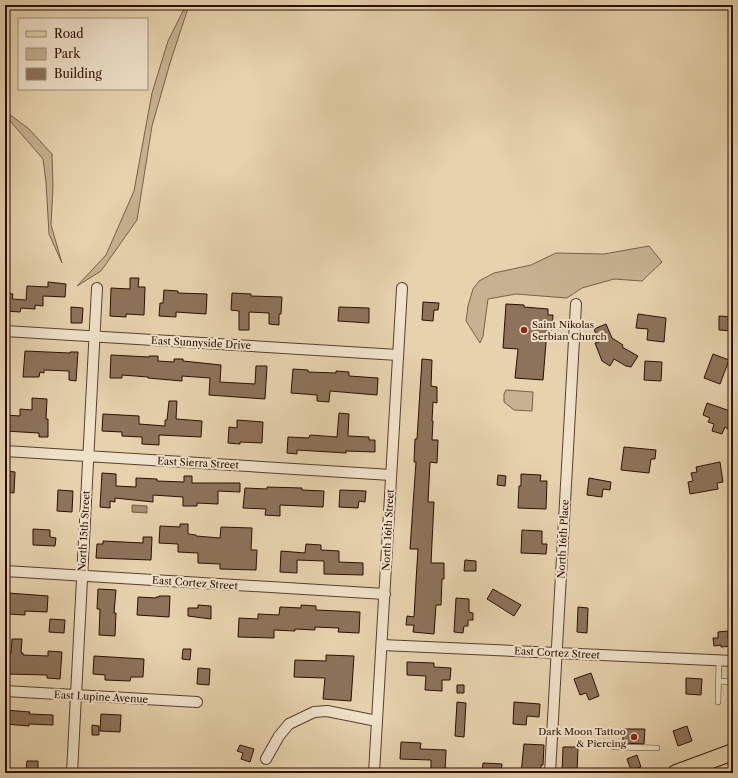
<svg xmlns="http://www.w3.org/2000/svg" width="738" height="778" font-family="'Libre Caslon Text',serif">
<rect width="100%" height="100%" fill="#e6d2ad"/>
<filter id="stains"><feTurbulence type="fractalNoise" baseFrequency=".005" numOctaves="4"/><feColorMatrix values="0 0 0 0 .2 0 0 0 0 .09 0 0 0 0 .02 0 0 0 .5 -.17"/></filter>
<radialGradient id="worn" r=".72"><stop offset=".6" stop-color="#630" stop-opacity="0"/><stop offset="1" stop-color="#630" stop-opacity=".3"/></radialGradient>
<path fill="#c6b190" stroke="#795f49" d="M186 5H189L170 63 152 126 137 220 101 271 77 286 106 255 134 191 152 93 168 41Z
M5 111 29 129 52 154 53 187 51 225 62 263 49 234 46 182 43 159 5 115Z
M649 246 662 262 642 281 614 279 582 288 567 298 516 294 488 299 483 336 480 343 466 321 468 306 473 289 479 281 494 273 531 265 556 253 604 254Z
M506 390 533 392 532 411 514 410 504 402V394Z"/>
<path fill="#a78f73" stroke="#765b46" d="M132 505 147 506V513L132 512Z"/>
<path fill="#8d735b" stroke="#2c0d02" d="M130 278H139L138 287H145L144 315 126 314V317L110 316 111 288 130 289Z
M48 282 66 284 65 297 43 296V306L35 305V309L21 308 20 312 5 311V293L13 294 12 299 26 300 27 286 48 287Z
M164 290 178 291V293L207 294 206 314 176 312V317L159 316 160 303H163Z
M232 293 251 294V296L282 297 281 314H279V325L269 324V313L249 312V330H239V311L231 310Z
M423 302 439 303 438 310H434L433 321 422 320Z
M506 304 524 305V307L548 309V315H553L552 330H547L543 380 515 378 518 349 503 348Z
M71 307 83 308 82 323H71Z
M339 307 369 308V323L338 321Z
M638 314 666 318 664 342 647 340 648 329 636 328Z
M719 316 733 317V331L719 330Z
M606 324 612 338 623 345 622 347 638 356 631 367 626 366 614 359 610 366 602 361 595 343 599 342 594 329Z
M25 351 70 353V352H78L76 381 69 380V371L44 370V373L40 372 39 377H23Z
M713 354 729 360 720 384 704 378Z
M111 355 149 357V356H158V361L174 362V359H183V361L221 365 220 382 255 384 256 366H267L265 399 209 395 210 378 182 376V381L148 378V377L122 375V378H110Z
M422 359 432 360 431 386 437 387V403L433 402 432 421H433L432 440H438L437 463 430 462 428 502H434L431 563H444V579H442L441 605H436L434 634 413 632 414 625H406L407 616 414 617 416 581 418 549H410L416 462H414L415 439H417Z
M645 361 662 362 661 381 644 380Z
M293 369 308 370V372L336 373V371L349 372V376L378 378 377 395 330 391 329 402 317 401V395L291 393Z
M32 398 47 399 46 419H48V437H39V433L5 431V415L20 416V409L32 410Z
M169 401H177L176 419 202 421 201 437 159 435V445L142 444V437L122 436V432L102 431 103 414 139 416V424L165 426V420H167Z
M707 403 733 412V416L728 429 725 427 722 434 712 431 714 424 708 422 710 418 703 415Z
M339 413 349 414 348 436 369 437V440H375V452L346 451V453L297 450V454L287 453 288 437 309 438 310 435 337 437Z
M237 420 263 422 262 443 240 442V444L228 443 229 427 237 428Z
M624 447 656 450 655 459H651L649 473 621 470Z
M720 462 723 482 717 483 718 489 690 494 688 482 693 481 691 473 697 472 696 467Z
M5 471 15 472 14 493 5 492Z
M102 473 116 474V486L136 487V478L157 479V481L184 482V476H192V483H240V492L218 491V504L197 503V506H183V497L153 495V502L115 498V502L110 501V508L100 507Z
M521 474 541 475 540 481H547L546 509 518 508 519 486H521Z
M498 475 506 476 505 486 497 485Z
M589 478 611 482 610 490 603 489 602 497 587 495Z
M267 487 302 488V490L324 491 323 507 280 505V516L265 515 266 509 243 508 245 488 267 489Z
M58 490 73 491 72 512 57 511Z
M340 490 366 491 365 502 359 501 358 508 339 507Z
M180 524H188V534L196 535V536L220 538 221 527 252 528 251 550H257L256 570 220 569V564L198 563V553L178 552V544L159 543 160 526 180 527Z
M33 529 50 530V537L56 538 55 546 33 545Z
M522 530 542 531V544H547L546 554 521 553Z
M143 537H152L151 560 96 558 97 544H103V541L143 543Z
M306 544 321 545V550L339 551V562L363 563V575L324 574V561L297 560V573L280 572 281 551 305 553Z
M465 560 476 561V571H464Z
M98 589 116 590 114 613H116L115 636 99 635 100 609H97Z
M493 589 521 605 514 616 487 599Z
M8 593 48 596 47 612 25 611V615L7 614Z
M159 596H170L169 617 137 615 138 597 156 598V597H159Z
M456 598 469 599V612L473 613V620H468V626H464L463 633 454 632Z
M198 605 211 606V619L188 616V608H198Z
M301 605 316 606V610L360 612 359 633 338 632 339 628 315 627V630L295 629V631L274 630V638L238 637 239 618 258 619V614L279 615 280 607 301 608Z
M578 607 588 608 587 633 577 632Z
M50 619 65 620 64 633 49 632Z
M728 631V638H732L733 646 721 647V645L714 646 713 638H718V632Z
M12 639H22L21 653H23V655L48 656V651L62 652 60 679 47 678V675L6 674 7 653H11Z
M183 649H191L190 660 182 659Z
M326 655 354 656 351 701 323 699 325 678 294 677 295 660 326 661Z
M94 656 144 659 143 677H131L130 681 105 680V675L93 674Z
M407 662 434 663V667L451 668 450 680H442V691L425 690 426 676 407 675Z
M198 668 210 669 209 685 197 684Z
M591 673 599 696 589 700 586 693 580 695 574 679Z
M686 678 702 679 701 695 686 694Z
M457 685H464V693H457Z
M457 702 466 703 464 737 455 736Z
M514 702 540 704 539 717 527 716 526 725 513 724Z
M5 710 30 712 29 714 53 715V725L29 724V726L5 724Z
M101 714 121 715 120 732 100 731Z
M92 725 99 726V735H92Z
M687 726 692 741 678 746 673 731Z
M623 729H645L644 744 623 743Z
M401 742 421 743 420 749 446 750 445 773H431V760L400 759Z
M524 744 544 745 543 765H541V773H521Z
M240 745 254 749 250 762 241 759 243 753 237 751Z
M563 747H578L577 773H562Z
M637 755 641 767 631 770 627 759Z
M27 761H38V770H26Z
M483 763 502 764 501 773H482Z"/>
<g fill="none" stroke-linecap="round" stroke-linejoin="round">
<defs>
<path id="lane" d="M719 681 733 682
M718 702 719 660
M614 747 657 748"/>
<path id="street" d="M5 331 398 355
M5 451 391 475
M5 571 385 594
M382 645 733 661
M5 691 197 702
M266 759 279 736 289 724 314 712 327 711 377 721
M72 773 97 288
M374 773 402 288
M550 773 576 304"/>
<path id="primary" d="M676 773 733 752"/>
</defs>
<use href="#lane" stroke="#5a3e2d" stroke-width="6"/>
<use href="#street" stroke="#5a3e2d" stroke-width="12"/>
<use href="#primary" stroke="#2c0d02" stroke-width="18"/>
<use href="#lane" stroke="#efe2ca" stroke-width="5"/>
<use href="#street" stroke="#efe2ca" stroke-width="10"/>
<use href="#primary" stroke="#e6d2ad" stroke-width="16"/>
</g>
<g fill="#8f2418" stroke="#efe2ca" stroke-width="1.5">
<circle cx="524" cy="330" r="4"/>
<circle cx="634" cy="737" r="4"/>
</g>
<g text-anchor="middle" dominant-baseline="central" stroke-width="4" stroke-linejoin="round" paint-order="stroke">
<g font-size="10" fill="#2c0d02" stroke="#efe2ca" text-anchor="start">
<text x="532" y="324">Saint Nikolas<tspan x="532" dy="12">Serbian Church</tspan></text>
<text x="626" y="731" text-anchor="end">Dark Moon Tattoo<tspan x="626" dy="12">&amp; Piercing</tspan></text>
</g>
<g font-size="10" fill="#2c0d02" stroke="#efe2ca">
<text transform="translate(201 343) rotate(3)">East Sunnyside Drive</text>
<text transform="translate(198 463) rotate(3)">East Sierra Street</text>
<text transform="translate(388 530) rotate(-87)">North 16th Street</text>
<text transform="translate(84 531) rotate(-87)">North 15th Street</text>
<text transform="translate(563 539) rotate(-87)">North 16th Place</text>
<text transform="translate(195 583) rotate(4)">East Cortez Street</text>
<text transform="translate(557 653) rotate(3)">East Cortez Street</text>
<text transform="translate(101 697) rotate(3)">East Lupine Avenue</text>
</g>
</g>
<rect width="738" height="778" fill="none" stroke="#e6d2ad" stroke-width="20"/>
<rect x="6" y="6" width="726" height="766" fill="none" stroke="#2c0d02" stroke-width="2"/>
<rect x="10" y="10" width="718" height="758" fill="none" stroke="#2c0d02"/>
<rect x="18" y="18" width="130" height="72" fill="#efe2ca" stroke="#a18d7a"/>
<rect x="26" y="31" width="20" height="6" fill="#e6d2ad" stroke="#a18d7a"/>
<text x="54" y="38" font-size="12" fill="#2c0d02">Road</text>
<rect x="26" y="48" width="20" height="12" fill="#c6b190" stroke="#a18d7a"/>
<text x="54" y="58" font-size="12" fill="#2c0d02">Park</text>
<rect x="26" y="68" width="20" height="12" fill="#8d735b" stroke="#a18d7a"/>
<text x="54" y="78" font-size="12" fill="#2c0d02">Building</text>
<rect width="100%" height="100%" filter="url(#stains)"/>
<rect width="100%" height="100%" fill="url(#worn)"/>
</svg>
